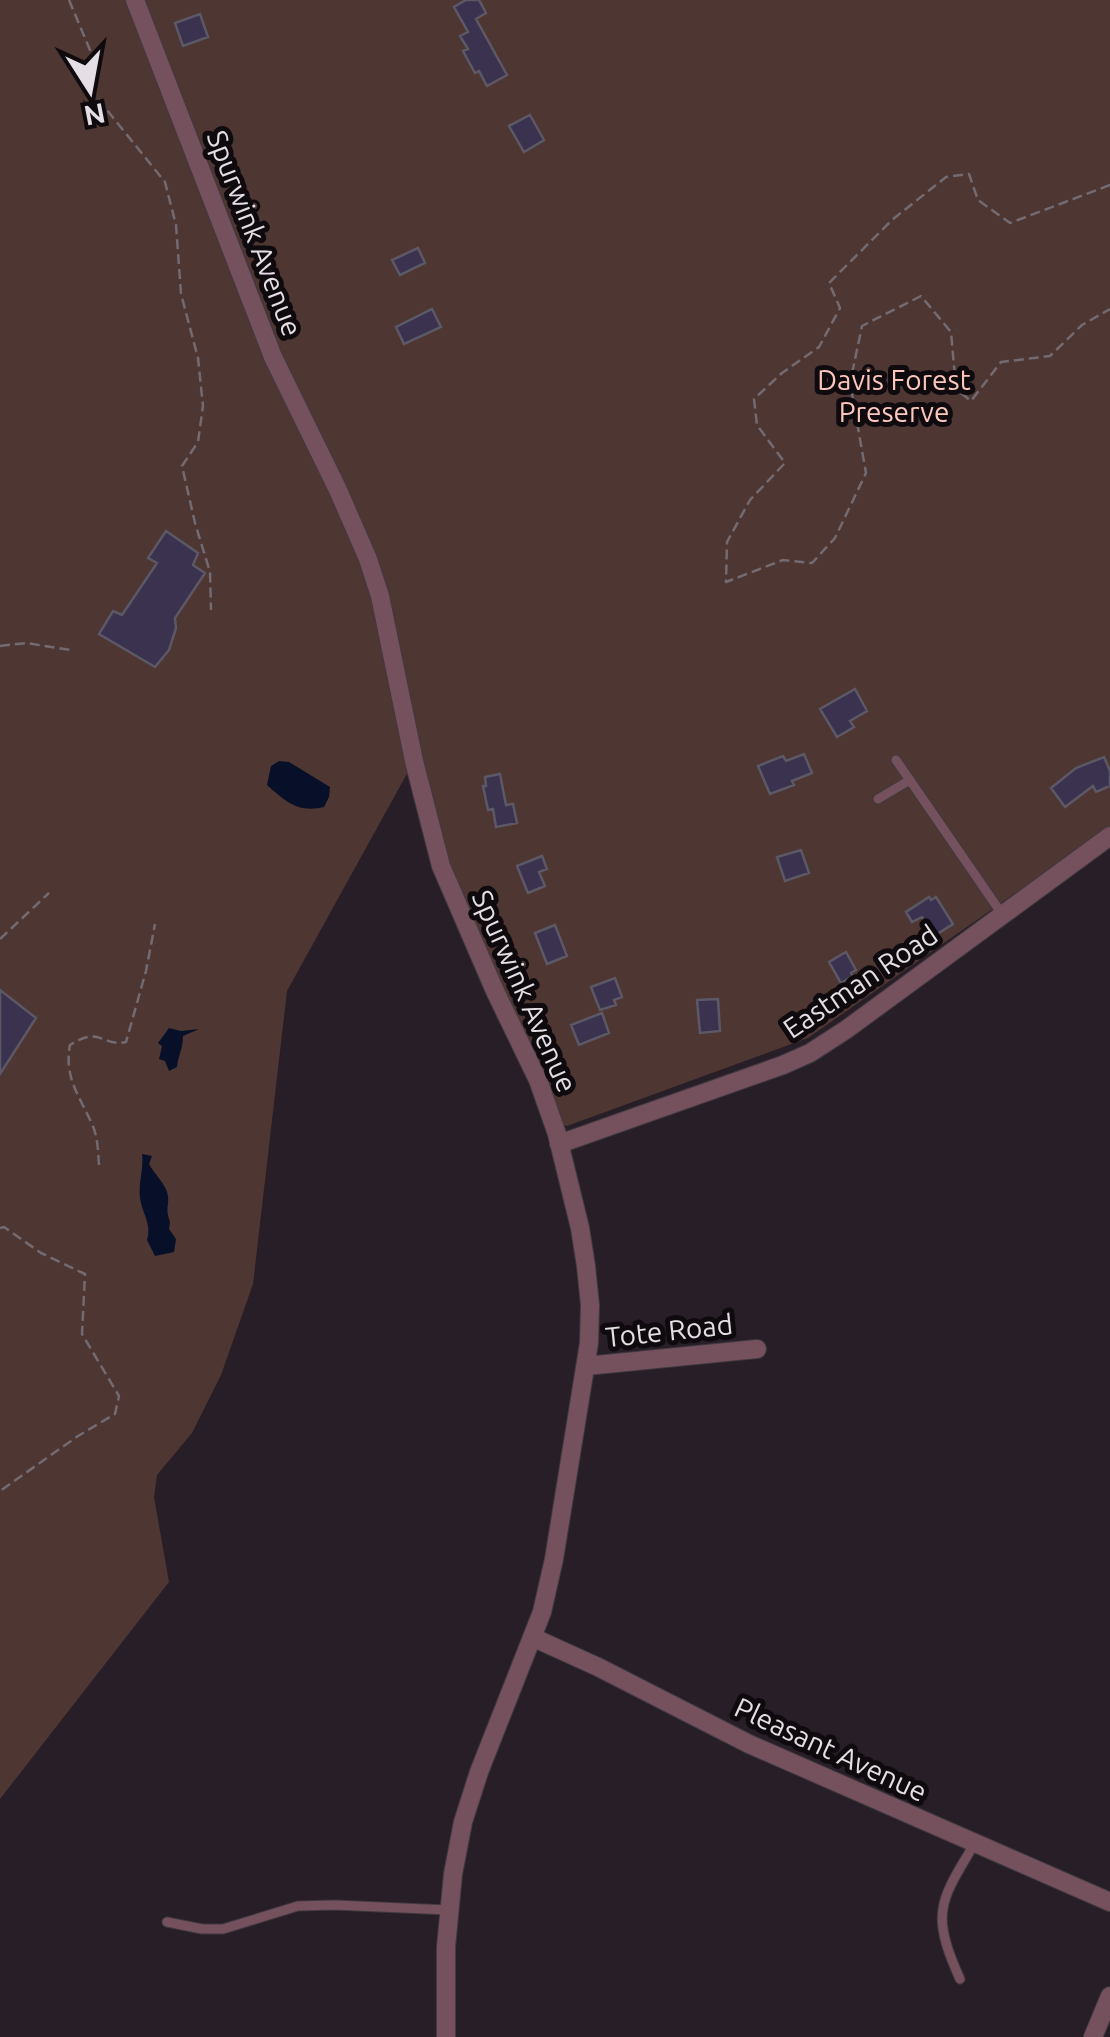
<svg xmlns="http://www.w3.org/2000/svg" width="1110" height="2037" font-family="Ubuntu,sans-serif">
<rect width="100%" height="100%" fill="#281e27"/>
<path fill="#4e3632" d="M0 0H1110V827L808 1038 567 1126 561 1124 543 1076 464 902 414 761 287 991 253 1284 221 1375 192 1433 157 1475 154 1497 169 1582 0 1799Z"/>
<path fill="#071028" d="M279 761 289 762 330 787 329 797 324 807C298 813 286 802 267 785L271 766Z
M169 1028 181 1031 199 1029 183 1036C183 1049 178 1056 177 1067L169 1071 165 1061 159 1059 162 1046 158 1043Z
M142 1154 152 1156 149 1164C154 1174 167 1185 168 1196 169 1208 165 1208 170 1222L169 1229 176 1239 174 1252 155 1256 147 1240C152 1224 142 1213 140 1198 138 1183 144 1169 142 1154Z"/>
<path fill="#3a324e" stroke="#5c5866" stroke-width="2.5" d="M466 0H479L486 13 476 19 507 75 487 86 479 71 475 73 463 51 468 49 460 36 468 32 454 7Z
M200 14 208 37 183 46 175 23Z
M530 115 544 140 524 152 509 126Z
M418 248 425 263 400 275 392 260Z
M432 309 441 327 404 344 396 327Z
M166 531 198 553 193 565 205 573 175 618 176 628 169 650 155 667 99 634 113 611 122 615 157 563 148 558Z
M855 689 867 711 850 721 854 727 837 737 820 709Z
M804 754 812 773 792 781 794 785 770 794 758 766 783 756 786 761Z
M1104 757 1110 771V786L1096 792 1093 786 1065 807 1051 788 1076 768Z
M500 774 506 805 513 804 517 823 496 827 493 809 488 810 483 786H486L485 777Z
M801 850 809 873 785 881 777 857Z
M542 856 547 869 539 872 545 886 528 893 517 866Z
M929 897 931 900 936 897 953 924 934 936 922 917 912 922 906 912Z
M555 925 567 956 547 964 535 933Z
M846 952 856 970 851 973 853 976 841 983 829 962Z
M615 978 622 997 614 1000 616 1005 600 1010 591 987Z
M0 990 36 1018 0 1074Z
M718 999 720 1031 700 1033 697 1000Z
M602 1013 609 1033 579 1045 571 1025Z"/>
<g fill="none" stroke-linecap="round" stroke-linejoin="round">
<defs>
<path id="lane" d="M896 760 1002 914
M878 799 910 780
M167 1922 202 1929H223L298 1906 334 1905 449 1910
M960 1979C951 1959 939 1931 943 1909 946 1887 964 1863 974 1844"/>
<path id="street" d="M135 0 273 357 338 490 368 559 380 596 414 761 441 866 495 991 538 1080 557 1134 580 1228 586 1266 590 1305 589 1343 554 1559 542 1612 479 1772 463 1822 453 1874 446 1947V2037
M559 1144 783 1065 810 1053 847 1029 1110 836
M586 1366 757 1349
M532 1637 598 1667 749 1744 1110 1902
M1093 2037 1110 1996"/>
</defs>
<use href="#lane" stroke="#423941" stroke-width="11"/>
<use href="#street" stroke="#423941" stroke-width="20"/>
<path stroke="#736a72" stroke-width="2.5" stroke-dasharray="10 5" stroke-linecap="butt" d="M69 0 90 50 94 94 165 182 176 225 181 294 198 358 203 406 198 442 182 466 195 523 210 572 211 610
M1110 185 1010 223 978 200 969 174 946 177 892 220 829 283 840 308 819 347 782 373 754 399 757 425 785 463 750 500 727 542 726 582 783 560 812 563 835 538 866 473 850 383 862 326 921 296 951 332 956 389 971 401 1001 362 1050 356 1082 325 1110 309
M0 646 26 643 71 650
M0 939 49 893
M99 1165C98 1151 98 1137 92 1124 79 1095 64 1078 70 1045 101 1025 101 1047 126 1042L146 971 155 924
M0 1228 4 1227 41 1253 85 1274 82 1334 119 1396 115 1414 78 1436 0 1491"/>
<use href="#lane" stroke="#74515c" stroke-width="9"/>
<use href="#street" stroke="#74515c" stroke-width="18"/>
</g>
<g text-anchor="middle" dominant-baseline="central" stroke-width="10" stroke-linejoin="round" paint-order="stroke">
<g font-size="28" fill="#e5dee4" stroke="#0e0a0e">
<text transform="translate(255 233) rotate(69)">Spurwink Avenue</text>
<text transform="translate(860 981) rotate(-34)">Eastman Road</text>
<text transform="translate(525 991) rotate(66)">Spurwink Avenue</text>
<text transform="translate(669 1330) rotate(-6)">Tote Road</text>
<text transform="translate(831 1749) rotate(25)">Pleasant Avenue</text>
</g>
<g font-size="28" fill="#fcc6bc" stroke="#0e0a0e">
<text x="894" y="379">Davis Forest<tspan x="894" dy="32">Preserve</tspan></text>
</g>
</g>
<g transform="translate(90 90) rotate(169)" stroke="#0e0a0e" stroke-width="8" paint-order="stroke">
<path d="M0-8L18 38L0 25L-18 38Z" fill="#e5dee4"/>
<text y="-15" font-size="28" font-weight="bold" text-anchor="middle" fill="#e5dee4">N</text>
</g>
</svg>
